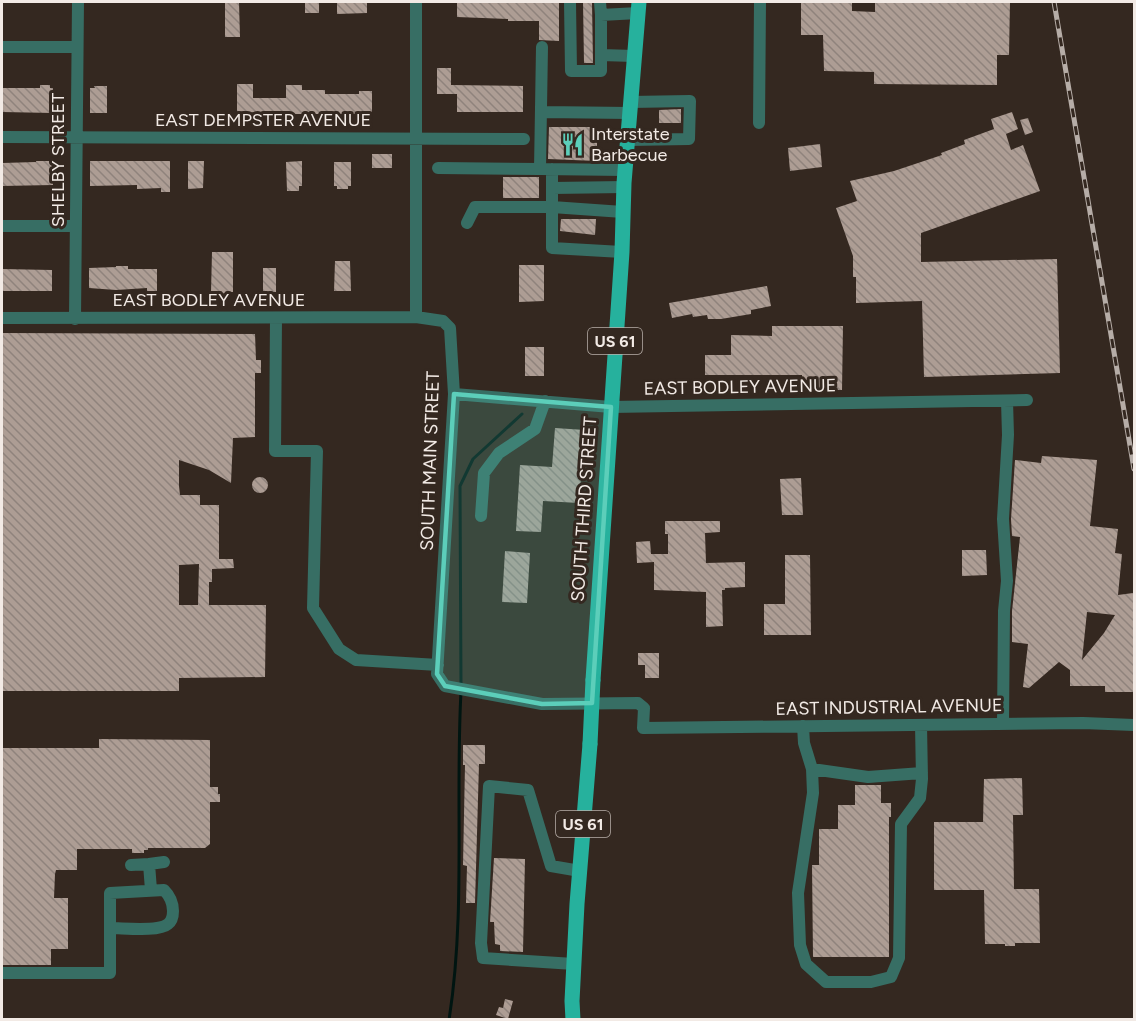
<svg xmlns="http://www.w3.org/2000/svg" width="1136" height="1021" font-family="Figtree,sans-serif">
<defs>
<pattern id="building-back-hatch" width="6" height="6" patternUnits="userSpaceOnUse" patternTransform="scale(1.5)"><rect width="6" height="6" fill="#ad9d94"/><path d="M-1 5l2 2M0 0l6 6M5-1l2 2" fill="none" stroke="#8f837c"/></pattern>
</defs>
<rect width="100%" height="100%" fill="#342820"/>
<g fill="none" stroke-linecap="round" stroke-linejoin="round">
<path stroke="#001511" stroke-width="3" d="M461 685 460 486 473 459 522 414
M449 1020C466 912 455 800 461 692"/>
</g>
<path fill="url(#building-back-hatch)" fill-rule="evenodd" d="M225 2H239L240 37H225Z
M305 2H319V13H305Z
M337 2H367V13L337 14Z
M457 2H559V41L539 40V21H508V19L457 17Z
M583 2H592L593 63H584Z
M801 2H852V11L875 12V2H1010L1009 55H997V85L874 84V72L824 71 823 35H801Z
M437 68H451V85L523 86V112H457V94H437Z
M237 84H253V98H286V85H302V90H325V94H359V91H372V117H359V114H286V111L237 113Z
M40 85H50V88H53V113L2 112V88H40Z
M94 86H107V113H90V88H95Z
M681 109V123H659V110Z
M1012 112 1018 129 1006 134 1011 150 1023 145 1040 191 921 233V262L1057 259 1060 373 924 377 922 301 856 303V277H853V256L836 208 857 201 850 181 894 171 942 155 941 153 965 144 964 140 994 129 991 119Z
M1028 118 1033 132 1025 135 1020 120Z
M549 127H597V161L548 159Z
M820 144 822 167 790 171 788 148Z
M372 154H392V168H372Z
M36 161H52L53 185 2 186V163L36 162Z
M90 161H170V192H161V188L137 189V185L90 186Z
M188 161H204L203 188 188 189Z
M302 161V186H299V191H287L286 162Z
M334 162H351V186H348V189H337V186H334Z
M503 177H539V198H503Z
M561 219H596L595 235 560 231Z
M212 252H233V292H228V294L211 292Z
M335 261H350L351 291H334Z
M519 265H544V301L519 302Z
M116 266H128V269H157V291H147V288L116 290 89 288V268L116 267Z
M263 268H276V292H263Z
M2 269 52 270V291H2Z
M767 286 771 306 751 310V314L721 319H708L707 315 693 317 692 314 672 318 669 303Z
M772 326H843L842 390H802V375H705V355H731V335L772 336Z
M2 333 255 334 256 360H261V373H255V437L233 438 231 483 209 470 179 460V486L180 495H200V505H219V559H233L234 568 212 569V582H209V605H266L265 677 179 678V691H2ZM199 564 198 605H179V565Z
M525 347H544V376H525Z
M555 428 585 430 579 503 543 501 541 532 516 531 520 465 552 467Z
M1042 456 1097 460 1090 526 1118 529 1115 553 1122 554 1118 595 1133 593 1134 601V692H1105V686H1070V670L1059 662 1029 688 1023 687 1028 644 1012 642V611L1020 537 1012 536 1011 519 1015 460 1041 463ZM1087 612 1115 615 1104 633 1082 660Z
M252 485a8 8 0 1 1 16 0a8 8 0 1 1-16 0Z
M801 478 803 515H782L780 479Z
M665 521H720V532L705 533 706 563 745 562V587L725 588V590H722L723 626 706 627V592L654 590V562L637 563 636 542 650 541 651 554H668V534H665Z
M962 550H986L987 575 962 576Z
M505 551 530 553 527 603 502 602Z
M785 555H810L811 635H764V604H785Z
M638 653H659V678H645V665H638Z
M99 739 210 740V787H218V794H220V802H210V844L205 848H148V850H144V853H132V849H77V870H56L55 874 54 898H68V949H51V965H2V748H99Z
M463 745H485V764H479L475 903H466L467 866 463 865 465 765H463Z
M1022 778 1023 815H1013L1014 889H1039L1040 943H1015V946H1005V944H985L984 890H934V822H983L984 779Z
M855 785H881V803H891V817H889V957H813L812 865H819V829H838V805H855Z
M494 858 525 859 523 952 500 951V945L495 944 494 922H490Z
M505 999 513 1001 508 1019 496 1015 499 1007 503 1008Z"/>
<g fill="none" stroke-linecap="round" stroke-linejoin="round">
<path stroke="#376e64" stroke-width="12" d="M416 2V317
M570 2 571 71H601V55L634 56
M600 2 601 15 638 13
M601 15V55
M2 47H77
M542 47 540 169 625 170
M542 112 630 113
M759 123 760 2
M2 137 524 139
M628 140 689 139 690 101 630 102
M438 168 540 169
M552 169V248L622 252
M552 188 624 187
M467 223 475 207H552L623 212
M2 226H75
M2 318 416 317 443 321 450 328 454 394 437 674 445 686 542 704 638 703 644 708 643 728 1083 723 1134 725
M276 318 275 451H317L313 608 339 649 356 660 438 665
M75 319 78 2
M454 394 611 407 1027 400
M481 516 484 473 499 453 535 429 545 401
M1003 723 1004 611 1007 581 1003 519 1008 435 1007 401
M803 726 804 743 812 769 813 793 798 893 800 945 806 964 826 982H871L891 977 899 958 901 824 920 798 922 779 921 725
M812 769 868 777 922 773
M131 865 149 864
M151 890 149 864 164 862
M574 964 483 958 481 943 489 786 528 790 551 866 580 871
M2 973H110V893L164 890C170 896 173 902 173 911 173 916 172 921 168 924 159 932 124 928 111 928"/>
<path stroke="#26b19d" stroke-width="15" d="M593 680 622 252 624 183 639 2
M573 1020 572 1001 577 904 590 744"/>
<defs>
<path id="rail" d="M1054 2 1134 469"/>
</defs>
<use href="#rail" stroke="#b6ada7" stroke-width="5"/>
<use href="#rail" stroke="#342820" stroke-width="3" stroke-dasharray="9" stroke-linecap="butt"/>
<path stroke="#26b19d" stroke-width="15" d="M590 744 593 680"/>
</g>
<path fill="#5cceba" fill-opacity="0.2" stroke="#5cceba" stroke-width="4.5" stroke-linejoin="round" d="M454 394 611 407 592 703 542 704 445 686 437 674Z"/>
<defs>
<symbol id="restaurant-bare" viewBox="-9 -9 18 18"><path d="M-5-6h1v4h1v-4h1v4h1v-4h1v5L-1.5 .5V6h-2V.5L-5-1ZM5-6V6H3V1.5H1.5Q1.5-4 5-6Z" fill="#5cceba" stroke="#342820" stroke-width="2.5" paint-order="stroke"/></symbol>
</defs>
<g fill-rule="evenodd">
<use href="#restaurant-bare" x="556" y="128" width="33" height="33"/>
</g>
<g text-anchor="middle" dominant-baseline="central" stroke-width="6" stroke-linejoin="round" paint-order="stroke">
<g fill="#342820" stroke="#b9b0aa" stroke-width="1.5">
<rect x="588" y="328" width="54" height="26" rx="4.5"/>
<rect x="556" y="811" width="54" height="26" rx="4.5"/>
</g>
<g font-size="16" font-weight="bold" fill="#f2eae5">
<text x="615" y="341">US 61</text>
<text x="583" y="824">US 61</text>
</g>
<g font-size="18" fill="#f2eae5" stroke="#342820">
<text x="263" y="120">EAST DEMPSTER AVENUE</text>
<text transform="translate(58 160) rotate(-90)">SHELBY STREET</text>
<text x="209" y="300">EAST BODLEY AVENUE</text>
<text transform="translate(740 387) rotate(-1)">EAST BODLEY AVENUE</text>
<text transform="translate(430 461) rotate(-88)">SOUTH MAIN STREET</text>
<text transform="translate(584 509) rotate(-86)">SOUTH THIRD STREET</text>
<text transform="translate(889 707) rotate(-1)">EAST INDUSTRIAL AVENUE</text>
</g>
<g font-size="18" fill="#f2eae5" stroke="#342820" text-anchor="start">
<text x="591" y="134">Interstate<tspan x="591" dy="21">Barbecue</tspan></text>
</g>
</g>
<rect width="1136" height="1021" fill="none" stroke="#f2eae5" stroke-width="6"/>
</svg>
